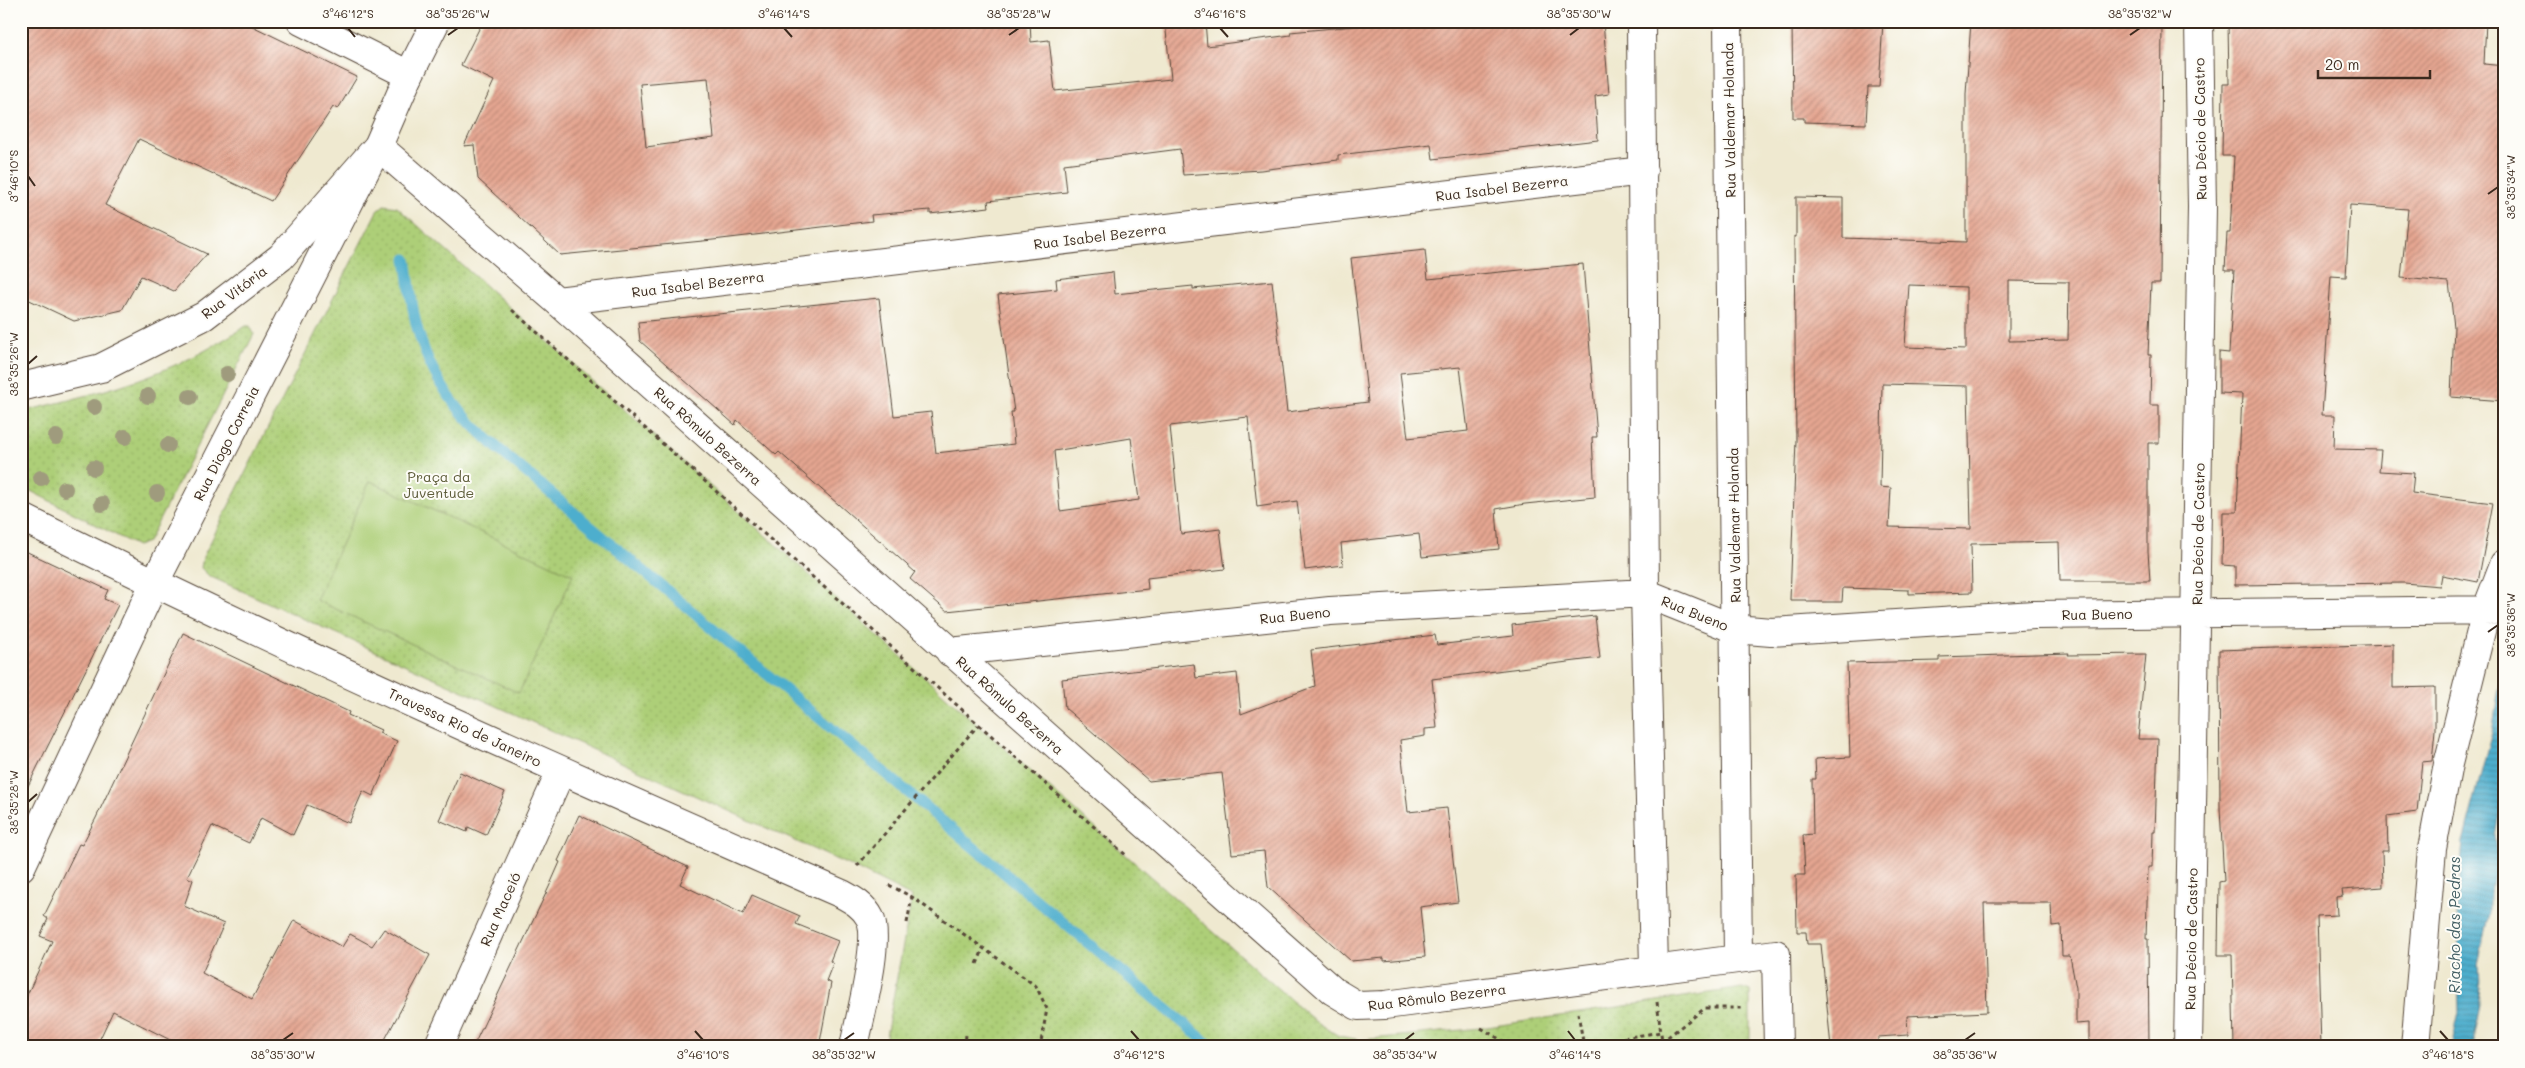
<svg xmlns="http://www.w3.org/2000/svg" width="2525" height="1068" font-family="Mali,sans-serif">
<defs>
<pattern id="grass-dots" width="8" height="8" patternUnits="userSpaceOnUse" patternTransform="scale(1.25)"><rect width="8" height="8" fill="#adcf78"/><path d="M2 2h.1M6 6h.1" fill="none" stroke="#96b267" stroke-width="1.8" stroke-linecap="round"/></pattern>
<pattern id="water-rules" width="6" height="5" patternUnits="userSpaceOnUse" patternTransform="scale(1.25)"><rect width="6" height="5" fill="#4eaecd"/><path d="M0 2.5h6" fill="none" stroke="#428ea6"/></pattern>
<pattern id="building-hatch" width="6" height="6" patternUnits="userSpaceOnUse" patternTransform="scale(1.25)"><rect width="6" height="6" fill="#e5a691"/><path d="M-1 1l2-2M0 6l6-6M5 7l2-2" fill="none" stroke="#bb8776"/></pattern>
</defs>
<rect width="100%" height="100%" fill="#fdfcf7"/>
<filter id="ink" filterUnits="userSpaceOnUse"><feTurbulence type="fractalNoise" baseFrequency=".02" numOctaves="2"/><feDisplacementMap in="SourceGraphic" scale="10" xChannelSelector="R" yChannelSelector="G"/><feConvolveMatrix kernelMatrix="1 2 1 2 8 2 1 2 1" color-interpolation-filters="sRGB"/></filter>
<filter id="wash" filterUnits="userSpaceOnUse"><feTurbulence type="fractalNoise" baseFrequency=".0096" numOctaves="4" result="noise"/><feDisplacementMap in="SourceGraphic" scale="20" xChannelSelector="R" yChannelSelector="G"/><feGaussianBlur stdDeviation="1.12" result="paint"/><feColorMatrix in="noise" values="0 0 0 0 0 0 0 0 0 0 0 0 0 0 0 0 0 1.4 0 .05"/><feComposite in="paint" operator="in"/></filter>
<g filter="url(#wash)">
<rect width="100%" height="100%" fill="#efe9d0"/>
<path fill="url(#grass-dots)" stroke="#747c4b" d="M384 205 397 207 978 725 1316 1022 1339 1036 1361 1040 1481 1028 1742 988 1750 991V1047H884L912 897 855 868 209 576 201 568 203 557 377 211Z
M246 326H250L254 334 148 542 137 546 21 486V412C73 399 126 387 175 365 200 355 223 340 246 326Z"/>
<path fill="#adcf78" stroke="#747c4b" d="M370 481 573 575 519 693 316 600Z"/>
<path fill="url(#water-rules)" stroke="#446c76" d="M2504 658V788L2495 836 2498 858 2490 894V913L2478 964 2480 1005 2474 1034V1047H2451L2459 1013 2457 908 2463 842 2492 732Z"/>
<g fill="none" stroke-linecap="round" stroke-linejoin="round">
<path stroke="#4eaecd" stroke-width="11" d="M406 259C410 282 411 308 418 331 439 405 486 438 541 485L1212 1047"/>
</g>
<g id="blocks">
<path fill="url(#building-hatch)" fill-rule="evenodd" d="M21 21H242L357 77 338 109 333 107 271 201 139 139 105 205 207 254 174 291 141 276 122 310 74 321 21 296Z
M483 21H1030L1031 42 1049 40 1055 91 1171 79 1165 21H1205L1207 46 1291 35 1290 32 1410 21H1603L1609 94 1595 96 1598 140 1433 159 1431 144 1338 155V160L1261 170 1183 175 1180 149 1064 164 1067 192 988 201 989 207 930 214V210L871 215 872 221 713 240 560 255 478 179 474 145 464 146 494 81 461 65ZM708 78 714 138 646 147 640 84Z
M1792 21H1883L1879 87H1868L1866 124 1804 122V118H1793Z
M1971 21H2162L2160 283H2151L2148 355H2151L2150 405H2159V443H2148V551L2150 581H2060L2059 542 1971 544 1972 592 1909 594V590L1843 588 1842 602H1807V600H1790L1796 440 1794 236 1796 237V197L1843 198V238L1966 242V94ZM2009 281 2069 282 2068 340 2009 341ZM1909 285 1966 287V349L1905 347ZM1882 384 1968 386 1971 529 1889 527 1891 488 1880 487Z
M2228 21H2486L2484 64 2504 66V401L2451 397 2454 327 2449 282 2401 278 2408 209 2350 205 2346 277 2331 276 2322 415H2335L2334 449 2381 450 2379 471 2414 473 2412 493 2493 503 2478 582 2442 575 2440 586 2404 583 2235 585V566L2222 565 2223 512H2237L2242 394 2219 393V352L2229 353 2234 270H2225L2227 233H2230L2234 156H2222L2223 84H2229Z
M1425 250 1428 279 1583 264 1597 437H1592L1595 497 1525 504 1496 509 1499 549 1422 557 1419 534 1341 543 1343 565 1305 570 1297 501 1257 507 1248 417 1170 426 1181 534 1220 529 1225 569 1147 578 1148 589 947 611 910 579 915 572 779 452 776 455 737 420 735 425 640 341 638 322 879 298 894 416 931 412 936 453 1014 444 1011 412H1014L998 295 1057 289 1056 279 1113 272 1115 294 1193 286V289L1272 281 1287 412 1368 402 1351 258ZM1460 367 1468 431 1408 438 1400 373ZM1131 438 1139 500 1060 511 1054 451Z
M21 549 108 590 104 599 118 605 21 800Z
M1595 616 1600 658 1432 679 1437 728 1425 729V736L1400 740 1408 812 1447 808 1458 902 1420 907 1425 957 1384 961V958L1351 961 1268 887 1264 851 1232 854 1222 773 1149 781 1065 708 1062 679 1194 664 1196 678 1237 673 1241 714 1315 686 1311 650 1435 635 1437 645 1513 636 1512 625Z
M183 633 349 712 348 715 381 730 379 733 397 741 373 796 363 791 349 823 307 805 293 835 261 818 249 843 212 826 187 877 193 880 184 906 224 924 202 973 252 999 294 920 342 947 350 934 372 946 384 929 430 955 381 1047H184L113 1011 96 1047H21V1008L52 941 40 936 48 919 44 916 79 844 82 845 96 818Z
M2393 644V688L2435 687V730L2432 761 2422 762 2417 812 2387 816 2388 851H2382L2383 887 2342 890 2343 896 2336 897 2337 915 2317 916 2321 1047H2234L2232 955H2218L2219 882 2224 881 2220 808 2219 650Z
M2069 653 2068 655 2146 654 2138 739H2158L2155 832H2153L2152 867H2148L2146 939H2148L2149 1046H2102L2101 1044H2089V1023L2076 1024V988L2070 956H2062L2061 925 2052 926 2051 903H1984L1987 1012 1907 1016 1908 1035 1878 1037V1047H1831L1821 944H1807L1806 932H1797L1796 875H1805L1803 835 1813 834 1812 779H1816L1815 759 1850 757 1847 663 1939 661V657Z
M460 772 505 792 486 835 468 827 467 832 439 820Z
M579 815 688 867 680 884 743 914 752 895 800 916 796 924 838 941 830 961 833 963 826 981 831 983 819 1047H473L549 887 560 862 558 861Z"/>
</g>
</g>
<g filter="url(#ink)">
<use href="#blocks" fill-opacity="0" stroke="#564739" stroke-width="1"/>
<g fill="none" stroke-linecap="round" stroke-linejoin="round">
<defs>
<path id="street" d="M301 21 409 75
M1641 21 1645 593 1654 968
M1728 21 1738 958
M557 301 1643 171
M21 517C290 652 566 773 842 894 853 900 864 906 870 918 881 941 859 1020 854 1047
M950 652 1330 611 1645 593 1735 629 1771 632 2034 615 2504 610
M21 867 154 584 378 146 557 301 1333 991 1358 1006 1385 1005 1776 954 1778 1047
M438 1047 561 771
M2188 1047 2202 207 2199 21
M2415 1047 2432 849 2448 764 2486 611 2504 564"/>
<path id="primary" d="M21 387 101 368 204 316 281 257 378 146 409 75 436 21"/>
</defs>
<use href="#street" stroke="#564739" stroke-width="30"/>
<use href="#primary" stroke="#564739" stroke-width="30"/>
<path stroke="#564739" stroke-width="3" stroke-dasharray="4 4" stroke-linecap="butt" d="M512 310 1128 857
M857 866 978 725
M889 885 912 897 1036 986 1047 1009 1040 1047
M907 923 912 897
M977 964 984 947
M1657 1002 1662 1041
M1578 1013 1584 1047
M1481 1028 1513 1047
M1584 1044 1661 1032
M965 1047 966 1034
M1655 1047 1705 1008H1744"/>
<use href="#street" stroke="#fff" stroke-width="28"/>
<use href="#primary" stroke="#fff" stroke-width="28"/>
</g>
<g fill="#9f9b7d">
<circle cx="227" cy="374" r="8"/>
<circle cx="148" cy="396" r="8"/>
<circle cx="190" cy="397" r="8"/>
<circle cx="94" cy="407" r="8"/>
<circle cx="56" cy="437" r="8"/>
<circle cx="125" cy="437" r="8"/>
<circle cx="168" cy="445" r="8"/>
<circle cx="94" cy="468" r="8"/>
<circle cx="41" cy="478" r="8"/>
<circle cx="65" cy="489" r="8"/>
<circle cx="157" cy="493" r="8"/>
<circle cx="102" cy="504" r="8"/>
</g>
</g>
<path fill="none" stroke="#3b2a1e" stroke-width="2" d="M348 28 355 37M784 28 792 37M1220 28 1228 37M448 35 458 28M1009 35 1019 28M1570 35 1579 28M2130 35 2140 28M28 176 35 186M2488 194 2498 187M28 364 37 356M2488 632 2498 625M28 802 37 794M695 1031 703 1040M1131 1031 1139 1040M1568 1031 1575 1040M2440 1031 2448 1040M283 1040 293 1033M844 1040 854 1033M1405 1040 1414 1033M1965 1040 1975 1033"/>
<g text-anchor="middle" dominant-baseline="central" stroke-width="4" stroke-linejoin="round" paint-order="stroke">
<g font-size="14" fill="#3b2a1e" stroke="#fdfcf7">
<text transform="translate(1729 120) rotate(-91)">Rua Valdemar Holanda</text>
<text transform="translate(2200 129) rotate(-91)">Rua Décio de Castro</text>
<text transform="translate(1502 188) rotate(-7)">Rua Isabel Bezerra</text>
<text transform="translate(1100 236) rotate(-7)">Rua Isabel Bezerra</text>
<text transform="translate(698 284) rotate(-7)">Rua Isabel Bezerra</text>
<text transform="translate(234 292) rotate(-37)">Rua Vitória</text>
<text transform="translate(708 436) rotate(42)">Rua Rômulo Bezerra</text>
<text transform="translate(226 443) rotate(-63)">Rua Diogo Correia</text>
<text transform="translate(1734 525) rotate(-91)">Rua Valdemar Holanda</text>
<text transform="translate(2198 534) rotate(-89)">Rua Décio de Castro</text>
<text transform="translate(1695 613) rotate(22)">Rua Bueno</text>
<text transform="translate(2097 614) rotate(-1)">Rua Bueno</text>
<text transform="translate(1295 615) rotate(-6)">Rua Bueno</text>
<text transform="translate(1010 705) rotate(42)">Rua Rômulo Bezerra</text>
<text transform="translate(465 727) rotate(25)">Travessa Rio de Janeiro</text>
<text transform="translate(500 909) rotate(-66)">Rua Maceió</text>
<text transform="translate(2191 939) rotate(-89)">Rua Décio de Castro</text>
<text transform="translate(1437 997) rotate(-7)">Rua Rômulo Bezerra</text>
</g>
<g font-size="14" fill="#5d5c39" stroke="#fdfcf7">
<text x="439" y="476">Praça da<tspan x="439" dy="16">Juventude</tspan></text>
</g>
<g font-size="15" font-style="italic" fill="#435f64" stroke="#fdfcf7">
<text transform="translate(2454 925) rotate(-90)">Riacho das Pedras</text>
</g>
</g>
<rect width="2525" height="1068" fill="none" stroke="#fdfcf7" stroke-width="55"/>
<path d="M2318 70v8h112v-8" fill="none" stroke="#3b2a1e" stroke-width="2.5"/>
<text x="2325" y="70" font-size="15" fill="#3b2a1e" stroke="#fdfcf7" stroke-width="4" paint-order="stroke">20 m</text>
<rect x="28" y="28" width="2470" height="1012" fill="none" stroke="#3b2a1e" stroke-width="2"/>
<g font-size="12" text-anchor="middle" fill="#3b2a1e">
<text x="348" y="18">3°46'12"S</text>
<text x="458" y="18">38°35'26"W</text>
<text x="784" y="18">3°46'14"S</text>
<text x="1019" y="18">38°35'28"W</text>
<text x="1220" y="18">3°46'16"S</text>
<text x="1579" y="18">38°35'30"W</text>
<text x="2140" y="18">38°35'32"W</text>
<text transform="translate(14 176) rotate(-90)" y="4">3°46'10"S</text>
<text transform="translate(2511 187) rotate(-90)" y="4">38°35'34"W</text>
<text transform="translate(14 364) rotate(-90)" y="4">38°35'26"W</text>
<text transform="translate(2511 625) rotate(-90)" y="4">38°35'36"W</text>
<text transform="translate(14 802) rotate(-90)" y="4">38°35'28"W</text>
<text x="283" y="1059">38°35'30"W</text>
<text x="703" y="1059">3°46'10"S</text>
<text x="844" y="1059">38°35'32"W</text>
<text x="1139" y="1059">3°46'12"S</text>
<text x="1405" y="1059">38°35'34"W</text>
<text x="1575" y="1059">3°46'14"S</text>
<text x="1965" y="1059">38°35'36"W</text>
<text x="2448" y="1059">3°46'18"S</text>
</g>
</svg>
